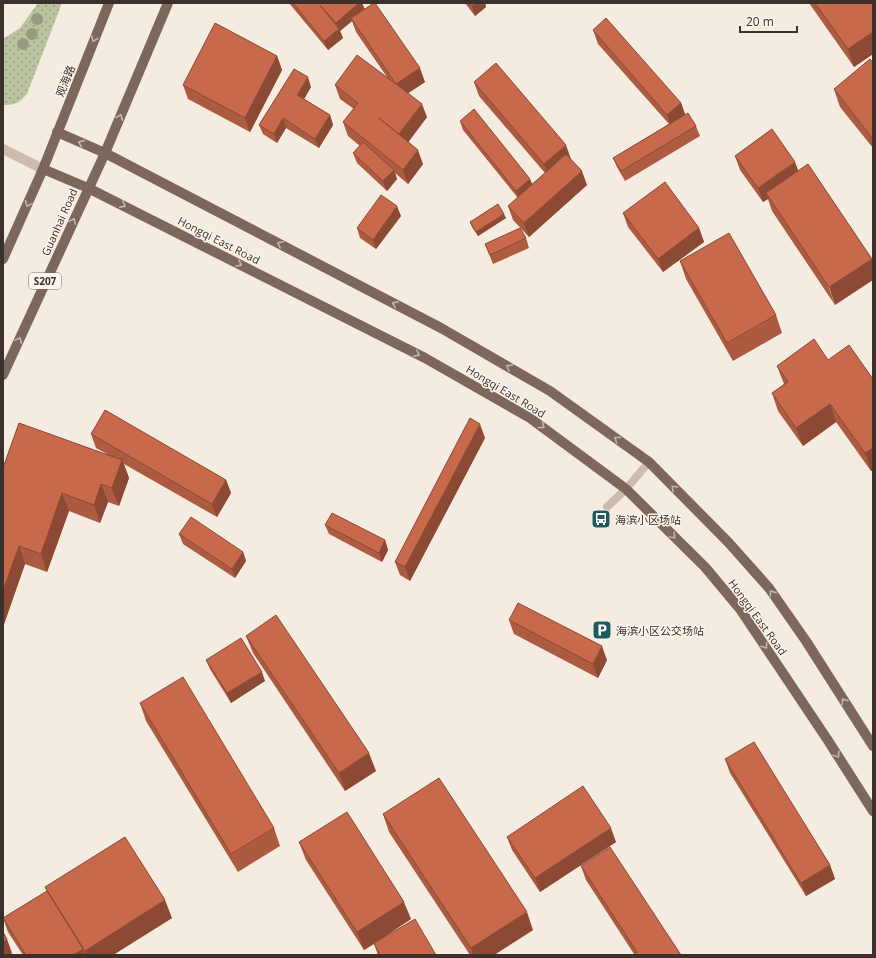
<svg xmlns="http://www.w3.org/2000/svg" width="876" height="958" font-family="'Open Sans','Noto Sans SC',sans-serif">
<defs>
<pattern id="grass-dots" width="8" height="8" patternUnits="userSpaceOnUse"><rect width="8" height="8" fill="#b8c4a0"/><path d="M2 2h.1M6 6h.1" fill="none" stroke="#97a083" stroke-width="1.8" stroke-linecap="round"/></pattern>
</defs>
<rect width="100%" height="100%" fill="#f4ebe1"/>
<path fill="url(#grass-dots)" d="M38 3H62L27 94C19 103 15 105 3 105V39L20 28Z"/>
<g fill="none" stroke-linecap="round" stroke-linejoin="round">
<path stroke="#cdbbac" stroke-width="8" d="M607 507 626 489 649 462"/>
<path stroke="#cdbbac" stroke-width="10" d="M3 149 43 169"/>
<path stroke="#7d675c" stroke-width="10" d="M57 132 105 153 441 328 550 391 649 462 729 543 769 588 806 641 873 746
M43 169 88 188 425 358 530 418 626 489 705 567 740 609 827 739 873 811
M3 259 43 169 109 3
M3 375 105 153 168 3"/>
</g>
<g fill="#969b7f">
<circle cx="37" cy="19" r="6"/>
<circle cx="32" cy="34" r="6"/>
<circle cx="23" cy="44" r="6"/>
</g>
<path fill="#ac5a40" d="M289 3H362L365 10 425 82 408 93 427 117 408 142 423 164 408 184 395 173 397 179 387 191 357 163 353 153 360 146 348 136 343 122 354 109 340 99 335 85 387 77 356 32 352 21 340 31 343 38 328 50Z
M465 3H485L486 7 475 16Z
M809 3H873V54L854 67Z
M593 30 681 103 685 114 696 126 700 136 625 181 617 167 613 158 669 124 598 44Z
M277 56 282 70 250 132 188 99 183 85Z
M873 63V148L840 107 834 89Z
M474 82 587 185 529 237 513 220 508 206 518 198 463 130 460 121 532 184 545 173 479 96Z
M311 87 304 99 330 115 333 125 319 148 286 128 277 143 263 134 259 125Z
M772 129 835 305 772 211 768 199 763 202 740 170 735 156Z
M623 213 699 228 704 242 663 272 628 227Z
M401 216 376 249 360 238 357 228Z
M506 218 478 236 472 227 470 222Z
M526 238 529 248 493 264 485 244Z
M680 261 776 315 782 333 733 361 686 279Z
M828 360 873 379V470L871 471 836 422 803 446 778 411 772 393 784 384 777 366Z
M91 434 226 480 231 493 217 517 124 464 129 478 119 506 108 502 100 523 69 511 47 572 25 564 3 627V468L107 454 96 448Z
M485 438 410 581 400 575 395 562Z
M325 525 385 540 388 550 382 562 329 534Z
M179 534 243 552 246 561 235 578 183 544Z
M509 620 607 660 598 678 514 634Z
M246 636 376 771 345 791 253 653Z
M206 660 265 681 231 703 210 669Z
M140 703 274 828 280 846 238 872 146 721Z
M725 759 830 865 835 879 806 896 730 773Z
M383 814 533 930 494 955H470L389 832Z
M507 837 616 842 540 892 512 850Z
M299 842 411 919 378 941 436 955H378L374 944 364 950 306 860Z
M581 866 681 955 634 954 586 880Z
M45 887 172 918 113 955H23L8 932 3 918 47 891Z"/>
<path fill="#8c4a34" d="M359 3H362L365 10 351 18 352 21 340 31 343 38 328 50 324 41 338 29 336 23Z
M476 3H485L486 7 475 16 472 6Z
M873 32V54L854 67 848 49Z
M277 56 282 70 250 132 245 118Z
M420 68 425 82 401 98 396 84Z
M308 77 311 87 301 104 297 95Z
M681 103 686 117 672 129 667 115Z
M422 104 427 117 404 148 399 134Z
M330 115 333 125 319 148 315 139Z
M283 118 286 128 277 143 274 134Z
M566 145 571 159 549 178 544 164Z
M418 150 423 164 408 184 403 170Z
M795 162 800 175 766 193 768 199 763 202 758 188Z
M394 170 397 179 387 191 383 181Z
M582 171 587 185 529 237 524 223Z
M530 179 534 188 519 200 516 191Z
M397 206 401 216 376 249 373 240Z
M504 214 506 218 478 236 476 232Z
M699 228 704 242 663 272 658 259Z
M872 259 873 262V280L835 305 829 287Z
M830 404 836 422 803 446 796 428Z
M480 424 485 438 410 581 405 567Z
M873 448V470L871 471 865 453Z
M122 460 129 478 119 506 112 488Z
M226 480 231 493 217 517 212 504Z
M101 484 108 502 100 523 94 505Z
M62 493 69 511 47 572 41 554Z
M385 540 388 550 382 562 379 553Z
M19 546 25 564 3 627V591Z
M243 552 246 561 235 578 232 569Z
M602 646 607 660 598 678 593 664Z
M262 672 265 681 231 703 227 693Z
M369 753 376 771 345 791 339 773Z
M611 828 616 842 540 892 535 878Z
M830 865 835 879 806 896 801 883Z
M165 900 172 918 113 955H86L85 951Z
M404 902 411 919 364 950 357 932Z
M527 912 533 930 494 955H473L471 948Z
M7 939 12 953 10 955H3V942Z
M83 949 85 955H73Z"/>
<path fill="#c8694b" stroke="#8c4a34" d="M293 3H359L336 23 320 5 339 29 324 41Z
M374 3H375L420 68 396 84 422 104 399 134 379 118 418 150 403 170 343 122 358 103 335 85 357 55 396 84 351 18Z
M469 3H476L472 6Z
M815 3H873V32L848 49Z
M606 18 681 103 667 115 593 30Z
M215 23 277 56 245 118 183 85Z
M870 59 873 63V139L834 89Z
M496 63 566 145 544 164 474 82Z
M294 69 308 77 297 95 330 115 315 139 283 118 274 134 259 125Z
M474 109 530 179 516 191 460 121Z
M688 113 696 126 621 171 613 158Z
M772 129 795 162 758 188 735 156Z
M363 142 394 170 383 181 353 153Z
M566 154 582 171 524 223 508 206Z
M808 164 872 259 829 287 766 193Z
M665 182 699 228 658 259 623 213Z
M381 195 397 206 373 240 357 228Z
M498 204 504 214 476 232 470 222Z
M520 228 526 238 490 255 485 244Z
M729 233 776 315 727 343 680 261Z
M814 339 828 360 849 345 873 379V448L865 453 830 404 796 428 772 393 788 382 777 366Z
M105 410 226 480 212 504 91 434Z
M470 418 480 424 405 567 395 562Z
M19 423 122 460 112 488 101 484 94 505 62 493 41 554 19 546 3 591V468Z
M332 513 385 540 379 553 325 525Z
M191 517 243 552 232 569 179 534Z
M518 603 602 646 593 664 509 620Z
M276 615 369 753 339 773 246 636Z
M241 638 262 672 227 693 206 660Z
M183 677 274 828 231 854 140 703Z
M754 742 830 865 801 883 725 759Z
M439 778 527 912 471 948 383 814Z
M583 786 611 828 535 878 507 837Z
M347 812 404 902 357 932 299 842Z
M125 837 165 900 85 951 45 887Z
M610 847 681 955H633L637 952 581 866Z
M47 891 83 949 73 955H26L3 918Z
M415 919 436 955H380L374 943Z
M3 932 7 939 3 942Z"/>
<defs><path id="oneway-chevron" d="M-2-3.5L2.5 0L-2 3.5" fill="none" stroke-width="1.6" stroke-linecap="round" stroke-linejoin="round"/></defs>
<g stroke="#c2b5ac">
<use href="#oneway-chevron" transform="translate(94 39) rotate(112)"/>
<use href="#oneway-chevron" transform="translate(120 117) rotate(-67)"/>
<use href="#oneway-chevron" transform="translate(81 143) rotate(-157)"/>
<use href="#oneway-chevron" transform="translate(28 204) rotate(114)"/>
<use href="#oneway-chevron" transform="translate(123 205) rotate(27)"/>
<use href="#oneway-chevron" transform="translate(73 221) rotate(-66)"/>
<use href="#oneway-chevron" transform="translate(280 244) rotate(-153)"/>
<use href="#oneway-chevron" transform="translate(239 264) rotate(27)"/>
<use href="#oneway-chevron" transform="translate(395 304) rotate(-153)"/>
<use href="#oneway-chevron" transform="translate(19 340) rotate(-66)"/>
<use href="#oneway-chevron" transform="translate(417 354) rotate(27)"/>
<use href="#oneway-chevron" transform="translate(509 367) rotate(-150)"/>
<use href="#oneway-chevron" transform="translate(542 426) rotate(37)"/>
<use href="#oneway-chevron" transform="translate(617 439) rotate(-144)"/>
<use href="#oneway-chevron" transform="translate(674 488) rotate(-135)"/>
<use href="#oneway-chevron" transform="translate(673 536) rotate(45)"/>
<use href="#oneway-chevron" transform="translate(772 593) rotate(-125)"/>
<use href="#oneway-chevron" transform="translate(765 646) rotate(56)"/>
<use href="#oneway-chevron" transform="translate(844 701) rotate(-123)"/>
<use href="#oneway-chevron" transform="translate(837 755) rotate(57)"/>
</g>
<defs>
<symbol id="bus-square" viewBox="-11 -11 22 22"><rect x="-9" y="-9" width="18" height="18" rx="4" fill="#1f5a5e" stroke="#fbf5ee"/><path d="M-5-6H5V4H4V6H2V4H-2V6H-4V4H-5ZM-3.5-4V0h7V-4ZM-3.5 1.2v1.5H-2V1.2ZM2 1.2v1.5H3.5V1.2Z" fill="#fff"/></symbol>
<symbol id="parking-square" viewBox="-11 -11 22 22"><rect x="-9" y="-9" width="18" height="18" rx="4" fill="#1f5a5e" stroke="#fbf5ee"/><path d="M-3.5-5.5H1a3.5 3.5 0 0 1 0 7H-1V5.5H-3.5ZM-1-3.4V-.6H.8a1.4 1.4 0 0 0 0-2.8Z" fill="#fff"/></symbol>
</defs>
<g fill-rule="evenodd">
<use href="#bus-square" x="590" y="508" width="22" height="22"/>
<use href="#parking-square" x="591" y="619" width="22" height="22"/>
</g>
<g text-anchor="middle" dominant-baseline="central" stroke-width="3" stroke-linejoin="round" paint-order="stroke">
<rect fill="#fbf5ee" stroke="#756b66" stroke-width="1" x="29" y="273" width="32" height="16" rx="3"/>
<g font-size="10" font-weight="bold" fill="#3b302b">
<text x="45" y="281">S207</text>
</g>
<g font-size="11" fill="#3b302b" stroke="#fbf5ee">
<text transform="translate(65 81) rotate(-68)">观海路</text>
<text transform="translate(59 222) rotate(-66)">Guanhai Road</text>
<text transform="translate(219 240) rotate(27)">Hongqi East Road</text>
<text transform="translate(506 391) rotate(31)">Hongqi East Road</text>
<text transform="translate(758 617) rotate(54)">Hongqi East Road</text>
</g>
<g font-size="11" fill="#3b302b" stroke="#fbf5ee" text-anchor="start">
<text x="615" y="519">海滨小区场站</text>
<text x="616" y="630">海滨小区公交场站</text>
</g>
</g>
<rect width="876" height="958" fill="none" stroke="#3b302b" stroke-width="8"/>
<path d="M740 26v6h57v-6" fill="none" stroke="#3b302b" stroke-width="2"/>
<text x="746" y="26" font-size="12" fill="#3b302b" stroke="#fbf5ee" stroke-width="3" paint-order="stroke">20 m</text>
</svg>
